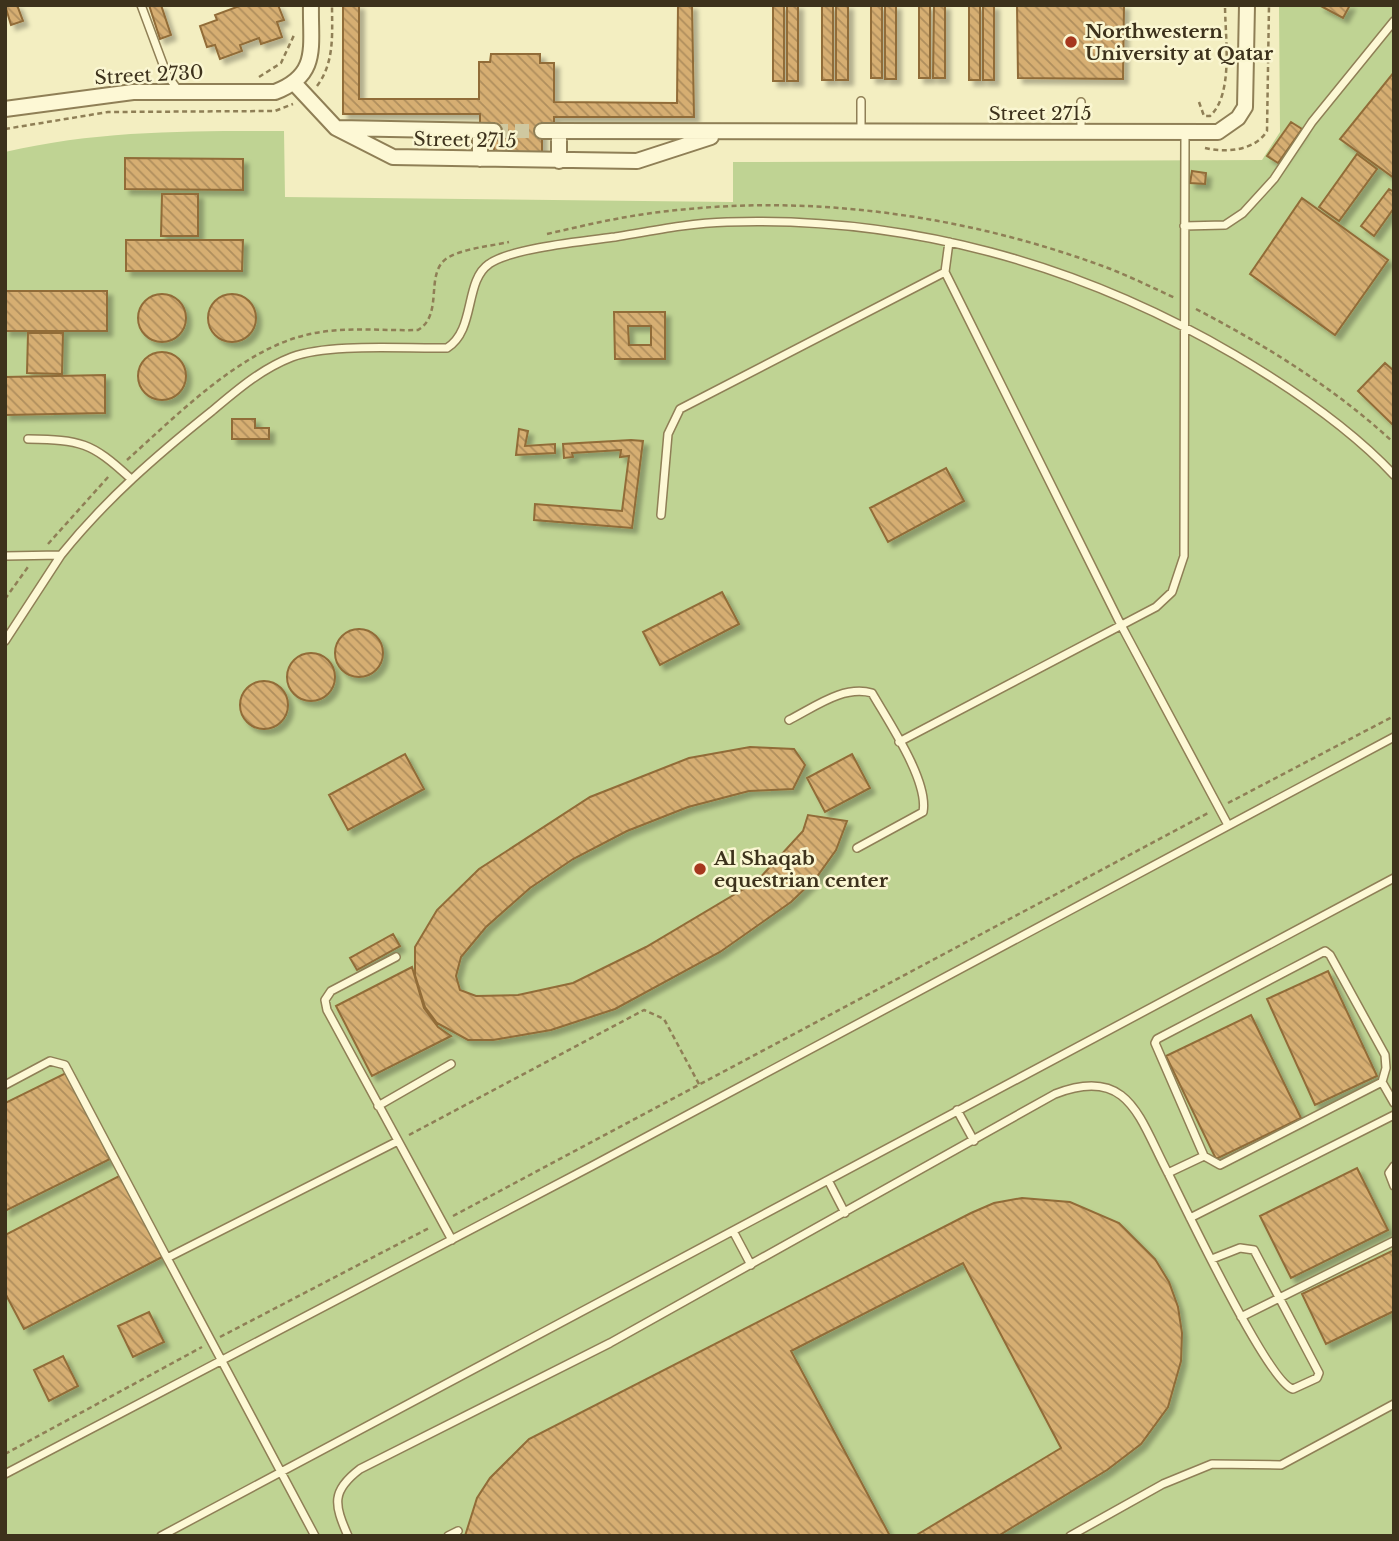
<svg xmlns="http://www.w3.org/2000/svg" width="1399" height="1541" font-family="'Libre Baskerville',serif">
<defs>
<pattern id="building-back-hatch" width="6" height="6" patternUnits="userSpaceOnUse" patternTransform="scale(1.75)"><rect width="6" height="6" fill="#d6ae72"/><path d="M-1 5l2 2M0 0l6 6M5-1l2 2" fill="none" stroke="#af8e5d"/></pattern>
<filter id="shadow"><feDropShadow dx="5" dy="5" stdDeviation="2" flood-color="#0004"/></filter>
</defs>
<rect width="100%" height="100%" fill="#f3eec1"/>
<path fill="#bfd393" d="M1279 5H1394V1536H5V152C100 130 188 131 284 131L285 197 733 202V162L1262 160 1280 132Z"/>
<path fill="url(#building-back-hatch)" stroke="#916c38" stroke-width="2" fill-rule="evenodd" filter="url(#shadow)" d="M5 5H17L23 21 11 25Z
M149 5H161L171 35 160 39Z
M242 5H278L284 20 277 22 282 37 261 44 259 38 240 45 242 51 220 59 215 45 207 47 200 26 217 20 215 15Z
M343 5H359V99H479V62H490L491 54H540V63H554V102L677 103 678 5H692L694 117H554V123H542V157L494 156V123H480V114H343Z
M773 5H784V81H773Z
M787 5H798V81H787Z
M822 5H833V80H822Z
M836 5H848V80H836Z
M871 5H882V78H871Z
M885 5H896V79H885Z
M919 5H930V78H919Z
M934 5H945V78H933Z
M969 5H980V80H969Z
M983 5H994V80H983Z
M1017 5H1124L1123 79 1018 78Z
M1319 5H1350L1343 18Z
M1394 72V178L1340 139Z
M1291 122 1302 129 1278 163 1267 156Z
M1357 154 1377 169 1339 221 1319 207Z
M125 158 243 159V190L125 189Z
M1192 171 1206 173 1205 184 1190 183Z
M1389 189 1394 192V208L1374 236 1361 226Z
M162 194H198V236H161Z
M1302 198 1388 260 1335 335 1250 274Z
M126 240H243L242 271H126Z
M5 291H107V331H5Z
M138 318a24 24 0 1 1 48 0a24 24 0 1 1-48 0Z
M208 318a24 24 0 1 1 48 0a24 24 0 1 1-48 0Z
M614 312H665V359H615ZM628 326H651V345H629Z
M28 333H63L62 374 27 373Z
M138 376a24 24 0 1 1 48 0a24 24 0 1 1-48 0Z
M1385 363 1394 371V426L1358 391Z
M105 375V413L5 415V377Z
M232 419H255V428H269V439H232Z
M519 429 528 431 525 446 555 444V453L516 455Z
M631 440 643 441 632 528 534 520 535 504 622 511 629 456 620 457 621 450 572 453 573 457 564 458 563 444Z
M946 468 964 501 888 542 870 508Z
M722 592 739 624 660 665 643 632Z
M335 653a24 24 0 1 1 48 0a24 24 0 1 1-48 0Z
M287 677a24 24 0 1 1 48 0a24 24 0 1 1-48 0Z
M240 705a24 24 0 1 1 48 0a24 24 0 1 1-48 0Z
M750 747 794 749 805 765 793 789 749 791 688 807 627 831 573 859 530 888 486 927 461 957 456 976 460 990 476 996 518 995 573 983 646 947 757 881 803 831 808 815 847 821 836 850 816 878 791 902 720 952 615 1009 551 1030 493 1040H468L437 1023 425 1007 415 975V947L437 910 479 869 590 797 689 758Z
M405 754 424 789 348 830 329 795Z
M852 754 870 788 825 812 807 778Z
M393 934 400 946 357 970 350 958Z
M412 967 424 1008 438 1027 451 1036 372 1076 336 1006Z
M1328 971 1377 1076 1315 1105 1267 999Z
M1251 1015 1301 1118 1216 1159 1166 1056Z
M68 1072 110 1159 5 1211V1103Z
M1357 1168 1388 1230 1291 1278 1260 1216Z
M121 1175 164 1256 24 1329 5 1293V1235Z
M1022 1198 1070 1202 1119 1223 1155 1259 1169 1282 1178 1307 1182 1333 1181 1361 1168 1407 1141 1444 1107 1470 998 1536H915L1061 1448 963 1263 791 1351 890 1536H465L477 1498 490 1478 529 1439 971 1213 994 1203Z
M1394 1250V1311L1326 1344 1302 1294Z
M149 1312 164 1342 133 1357 118 1326Z
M63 1356 78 1386 49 1401 34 1370Z"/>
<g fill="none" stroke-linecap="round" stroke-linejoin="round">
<path stroke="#cfc8a0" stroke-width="14" stroke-dasharray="14 7" stroke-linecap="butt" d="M494 131H542"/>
<defs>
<path id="service" d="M141 5 167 75 178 90
M861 101V132
M1081 102V132
M1184 226 1225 225 1243 213 1274 179 1312 122 1394 21
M949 242 945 272 1121 625 1228 825
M28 439C81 440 91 442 130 478
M661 515 668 434 680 409 945 272
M5 556 61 555C106 499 157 455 212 411 237 390 261 369 292 357 330 343 405 349 447 348 476 330 464 281 489 264 511 248 586 241 615 237 651 231 690 223 727 222 908 216 1080 264 1235 355 1291 388 1349 427 1394 475
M5 641 61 555
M789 720C815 707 843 685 872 693 888 721 929 781 923 812L857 848
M899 742 1156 607 1172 592 1184 556 1185 133
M396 957 331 991 325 1000 327 1010 452 1240
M1382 1082 1220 1165 1204 1156 1155 1043 1157 1039 1325 951 1330 955 1385 1055 1386 1068 1382 1082 1394 1103
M5 1085 50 1061 65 1065 167 1258
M378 1106 451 1064
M957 1110 974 1141
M1394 1166 1389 1173 1394 1186
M1168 1173C1184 1205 1269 1384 1293 1389L1317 1378 1319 1373 1254 1250 1240 1248 1212 1259
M828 1180 845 1213
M1190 1218 1394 1115
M733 1231 751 1265
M1241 1317 1394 1241
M5 1474 592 1166 1394 737
M161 1536 1394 878
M315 1536 167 1258 398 1141
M348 1536C334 1504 331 1491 360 1469L610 1343 1055 1094C1129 1065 1139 1118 1168 1173L1204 1156
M448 1536 458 1531
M1070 1536 1163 1484 1212 1464 1281 1465 1394 1404"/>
<path id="minor" d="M295 84 336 128 393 157 637 161 711 137
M5 109 133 92H275C320 75 310 46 311 5
M338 128 494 131
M480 131V159
M542 131 1218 132 1238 118 1245 107 1247 5
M559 131V161"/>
</defs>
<use href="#service" stroke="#8f7f56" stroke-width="10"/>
<use href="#minor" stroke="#8f7f56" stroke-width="18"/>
<path stroke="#8f7f56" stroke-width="2.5" stroke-dasharray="5 3.5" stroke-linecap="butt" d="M182 75 200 76
M259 77 281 63 295 33
M106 79 120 77
M317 86C335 62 332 33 332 5
M1199 102 1204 116H1210C1234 94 1225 37 1225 5
M5 129 108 112 275 111 293 104
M1205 148C1225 153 1255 151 1267 131L1269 5
M547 234C590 224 633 214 678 210 818 195 964 216 1097 264 1123 273 1149 286 1175 298
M1196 309C1267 346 1336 389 1394 443
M127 460C176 416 241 350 306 335 341 326 382 331 418 330 445 314 423 271 449 257 466 248 491 246 509 242
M48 544 109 476
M5 599 28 567
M1228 803 1394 716
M409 1135 644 1010 664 1019 700 1086
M453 1216 1210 812
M220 1337 431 1227
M5 1454 202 1347"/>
<use href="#service" stroke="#fdf8d5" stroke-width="7"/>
<use href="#minor" stroke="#fdf8d5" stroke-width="14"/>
</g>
<g fill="#a6371e" stroke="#faf6d1" stroke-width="2.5">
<circle cx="1071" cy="42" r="7"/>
<circle cx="700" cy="869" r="7"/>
</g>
<g text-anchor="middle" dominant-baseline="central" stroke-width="5" stroke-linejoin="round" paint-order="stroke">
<g font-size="19" font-weight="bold" fill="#3d321c" stroke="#faf6d1" text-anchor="start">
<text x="1085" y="31">Northwestern<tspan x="1085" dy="22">University at Qatar</tspan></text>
<text x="714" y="858">Al Shaqab<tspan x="714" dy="22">equestrian center</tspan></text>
</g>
<g font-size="19" fill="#3d321c" stroke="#faf6d1">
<text transform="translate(149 75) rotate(-3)">Street 2730</text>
<text x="1040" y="113">Street 2715</text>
<text transform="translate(465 140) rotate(1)">Street 2715</text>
</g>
</g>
<rect width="1399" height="1541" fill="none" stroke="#3d321c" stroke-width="14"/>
</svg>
